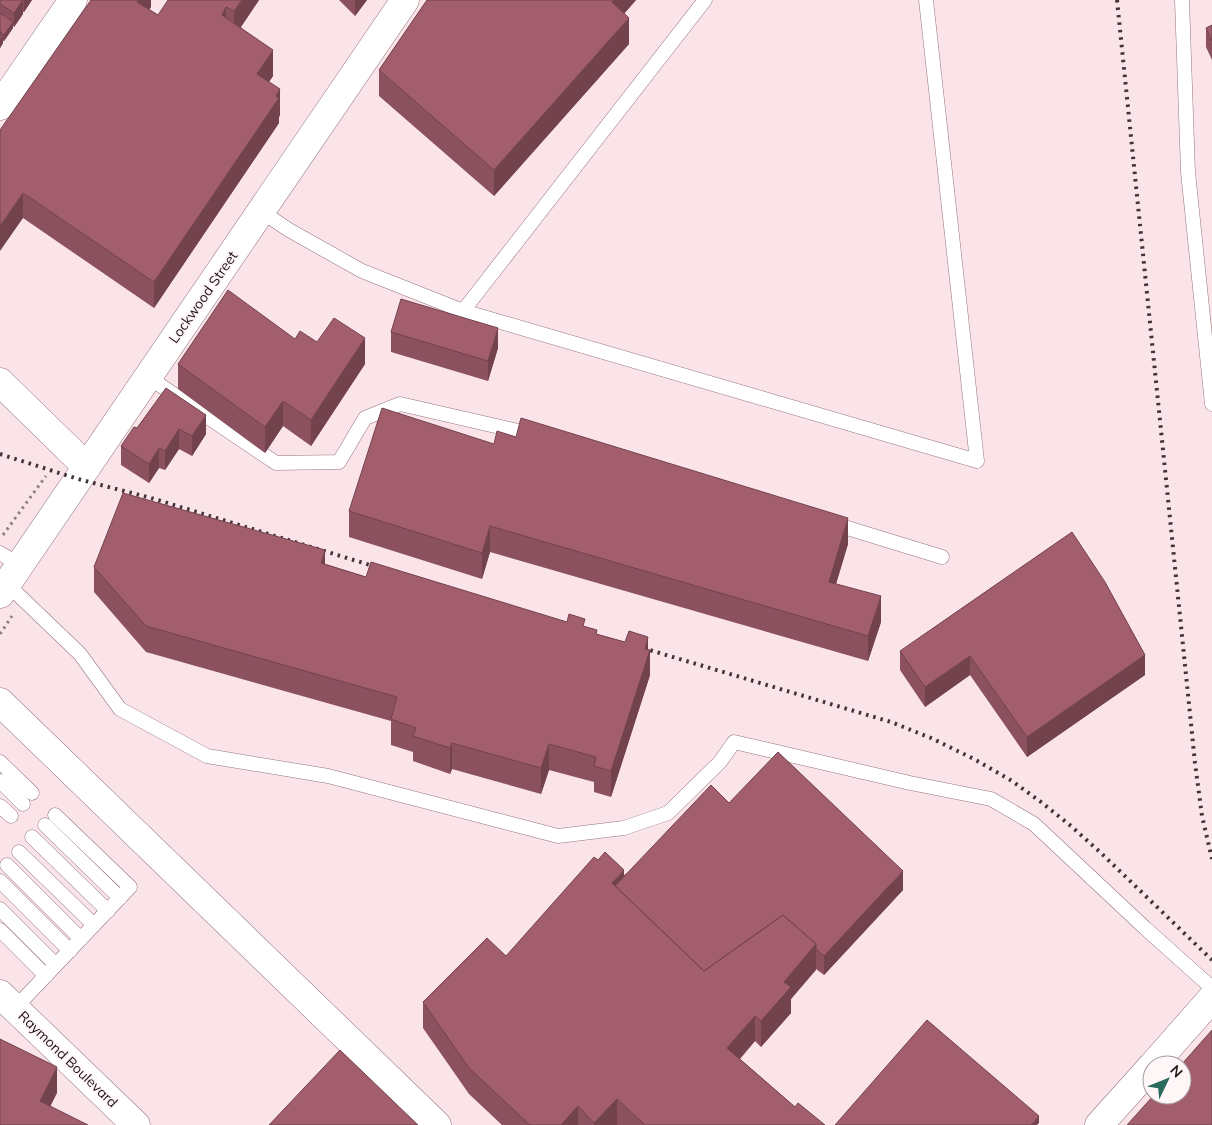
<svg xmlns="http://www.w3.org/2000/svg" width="1212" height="1125" font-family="Mulish,sans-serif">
<rect width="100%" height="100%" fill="#fbe4e9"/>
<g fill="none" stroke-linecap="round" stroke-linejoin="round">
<defs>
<path id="lane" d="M1182 0 1188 172 1212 404
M262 212 289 230 362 271 463 311 977 461 926 0
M463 311 705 0
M148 377 276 463 339 462 365 418 400 404 535 435
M831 523 942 557
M0 553 20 565
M7 584 80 654 120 709 207 756 328 776 558 836 624 828 668 813 720 762 734 742 910 783 991 799 1034 824 1145 928 1212 988
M0 762 32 793
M0 781 23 804
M0 806 11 816
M45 825 120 898
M32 837 108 911
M19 852 94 925
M7 865 81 939
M0 881 70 951
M0 909 56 965
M0 930 46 976
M15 1008 130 887 55 815"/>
<path id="street" d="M0 106 73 0
M0 382 87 467
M0 594 405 0
M1153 1065 1212 998
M1099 1125 1152 1066"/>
<path id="primary" d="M0 994 136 1125"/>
<path id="highway" d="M0 702 437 1125"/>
</defs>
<use href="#lane" stroke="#95757c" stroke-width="15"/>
<use href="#street" stroke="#95757c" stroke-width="29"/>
<use href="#primary" stroke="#95757c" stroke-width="29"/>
<use href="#highway" stroke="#95757c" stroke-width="29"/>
<path stroke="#907e82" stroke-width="3" stroke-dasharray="2.5 4" stroke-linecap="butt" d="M3 535 46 476
M0 634 12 616"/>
<use href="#lane" stroke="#fff" stroke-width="14"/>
<use href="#street" stroke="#fff" stroke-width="28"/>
<use href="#primary" stroke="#fff" stroke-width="28"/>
<use href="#highway" stroke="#fff" stroke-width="28"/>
<path stroke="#423337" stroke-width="4" stroke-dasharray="2.5 5" stroke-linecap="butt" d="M1117 0 1195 763 1202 816 1212 859
M0 454 78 479 151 498 383 569
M636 646 891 722 931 738 974 759 1012 781 1041 802 1071 826 1101 853 1212 960"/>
</g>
<path fill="#8c515f" d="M0 0H32L24 12H23V14L14 27 13 26V28L4 41H3V43L0 48Z
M151 0V7L149 9 158 15 259 0 241 27 273 76 269 82 280 115 279 117V123L154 308 23 218 0 130Z
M339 0H367L355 16Z
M427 0H636L624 14 629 44 494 196 379 96V70Z
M1212 25V60L1206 47V28Z
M391 332 498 348 488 381 391 352Z
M295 339 317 342 365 364 311 446 283 426 265 453 178 389V364Z
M166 388 206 434 192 456 179 449 165 470 159 468 149 483 121 465V446L137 428Z
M494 444 848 544 836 584 881 622 868 661 490 552 482 579 349 537V511Z
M325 564 366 577 585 627 597 634 648 649 650 675 611 797 594 792V782L549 770 541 794 452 769 450 774 413 761V752L391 745V721L146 652 94 592V567Z
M900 651 1145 655V675L1027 757 970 675 925 707 900 670Z
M729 803 903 890 824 975 816 969 791 999V1013L761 1047 755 1041 740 1059 795 1107 825 1125H502L469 1094 423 1028V1002L506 956Z"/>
<path fill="#72424d" d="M23 0V14L14 27V13Z
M24 0H32L24 12Z
M138 0H151V7L137 27V2Z
M242 0H259L234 37V11Z
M355 0H367L355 16Z
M614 0H636L612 27V2Z
M226 7V32L222 15Z
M629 18V44L494 196V170Z
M13 22V28L4 41V35Z
M3 36V43L0 48V41Z
M273 50V76L257 99V74Z
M280 89V115L279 117V123L154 308V282Z
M23 193V218L0 251V226Z
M498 328V348L488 381V361Z
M365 338V364L311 446V420Z
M283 401V426L265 453V427Z
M206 415V434L192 456V436Z
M179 429V449L165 470V451Z
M159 448V468L149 483V464Z
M848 518V544L829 607V582Z
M490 526V552L482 579V553Z
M325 550V576L321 563Z
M881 596V622L868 661V636Z
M648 637V653L650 650V675L611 797V771Z
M1145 655V675L1027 757V737Z
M970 656V675L925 707V687Z
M452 743V769L450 774V748Z
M549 744V770L541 794V768Z
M624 870V896L612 883Z
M903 871V890L824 975V956Z
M816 944V970L791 999V1013L761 1047V1021L784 982Z
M755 1016V1041L727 1073V1048Z
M57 1067V1093L41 1125 40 1101Z
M617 1099V1125H594V1123Z
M578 1106V1125H561Z
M1039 1116V1123L1037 1125H1031Z"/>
<path fill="#a35e6e" stroke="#72424d" d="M0 0H23L14 13 0 4Z
M91 0H138L137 2 158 15 168 0H242L234 11 226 7 222 15 273 50 257 74 280 89 276 96 279 98 154 282 23 193 0 226V130Z
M427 0H614L612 2 629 18 494 170 379 70Z
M0 13 13 22 4 35 0 32Z
M1212 25V41L1206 28Z
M0 34 3 36 0 41Z
M228 290 295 339 300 331 317 342 334 318 365 338 311 420 283 401 265 427 178 364Z
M401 299 498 328 488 361 391 332Z
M166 388 206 415 192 436 179 429 165 451 159 448 149 464 121 446 134 427 137 428Z
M382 408 494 444 497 431 516 437 521 418 848 518 829 582 881 596 868 636 490 526 482 553 349 511Z
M123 493 325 550 321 563 366 577 371 562 567 622 569 614 585 619 583 626 597 630 596 634 625 642 629 631 648 637 645 649 650 650 611 771 594 766 596 757 549 744 541 768 452 743 450 748 413 736 416 728 391 719 397 697 146 626 94 567Z
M1072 532 1105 582 1145 655 1027 737 970 656 925 687 900 651Z
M778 752 903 871 824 956 816 949V944L783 915 704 971 615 886 711 785 729 803Z
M605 852 624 870 612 883 704 971 783 915 816 944 784 982 791 987 761 1021 755 1016 727 1048 795 1107 798 1103 825 1125H645L617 1099 594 1123 578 1106 561 1125H530L469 1068 423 1002 487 938 506 956 594 857 598 860Z
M927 1020 1039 1116 1031 1125H835Z
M1212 1030V1125H1127L1154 1095H1182V1065H1181Z
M0 1039 57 1067 40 1101 88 1125H0Z
M340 1050 418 1125H269Z"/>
<g text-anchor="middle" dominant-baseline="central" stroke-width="4" stroke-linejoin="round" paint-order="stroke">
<g font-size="14" fill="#221518" stroke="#fef6f7">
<text transform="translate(203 297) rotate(-55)">Lockwood Street</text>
<text transform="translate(68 1059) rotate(44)">Raymond Boulevard</text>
</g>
</g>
<g transform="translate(1167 1080) rotate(47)"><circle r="24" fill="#fef6f7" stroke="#a69c9e"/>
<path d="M0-4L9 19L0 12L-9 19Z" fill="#286b5c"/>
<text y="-8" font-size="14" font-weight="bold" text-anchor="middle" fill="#221518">N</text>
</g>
</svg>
